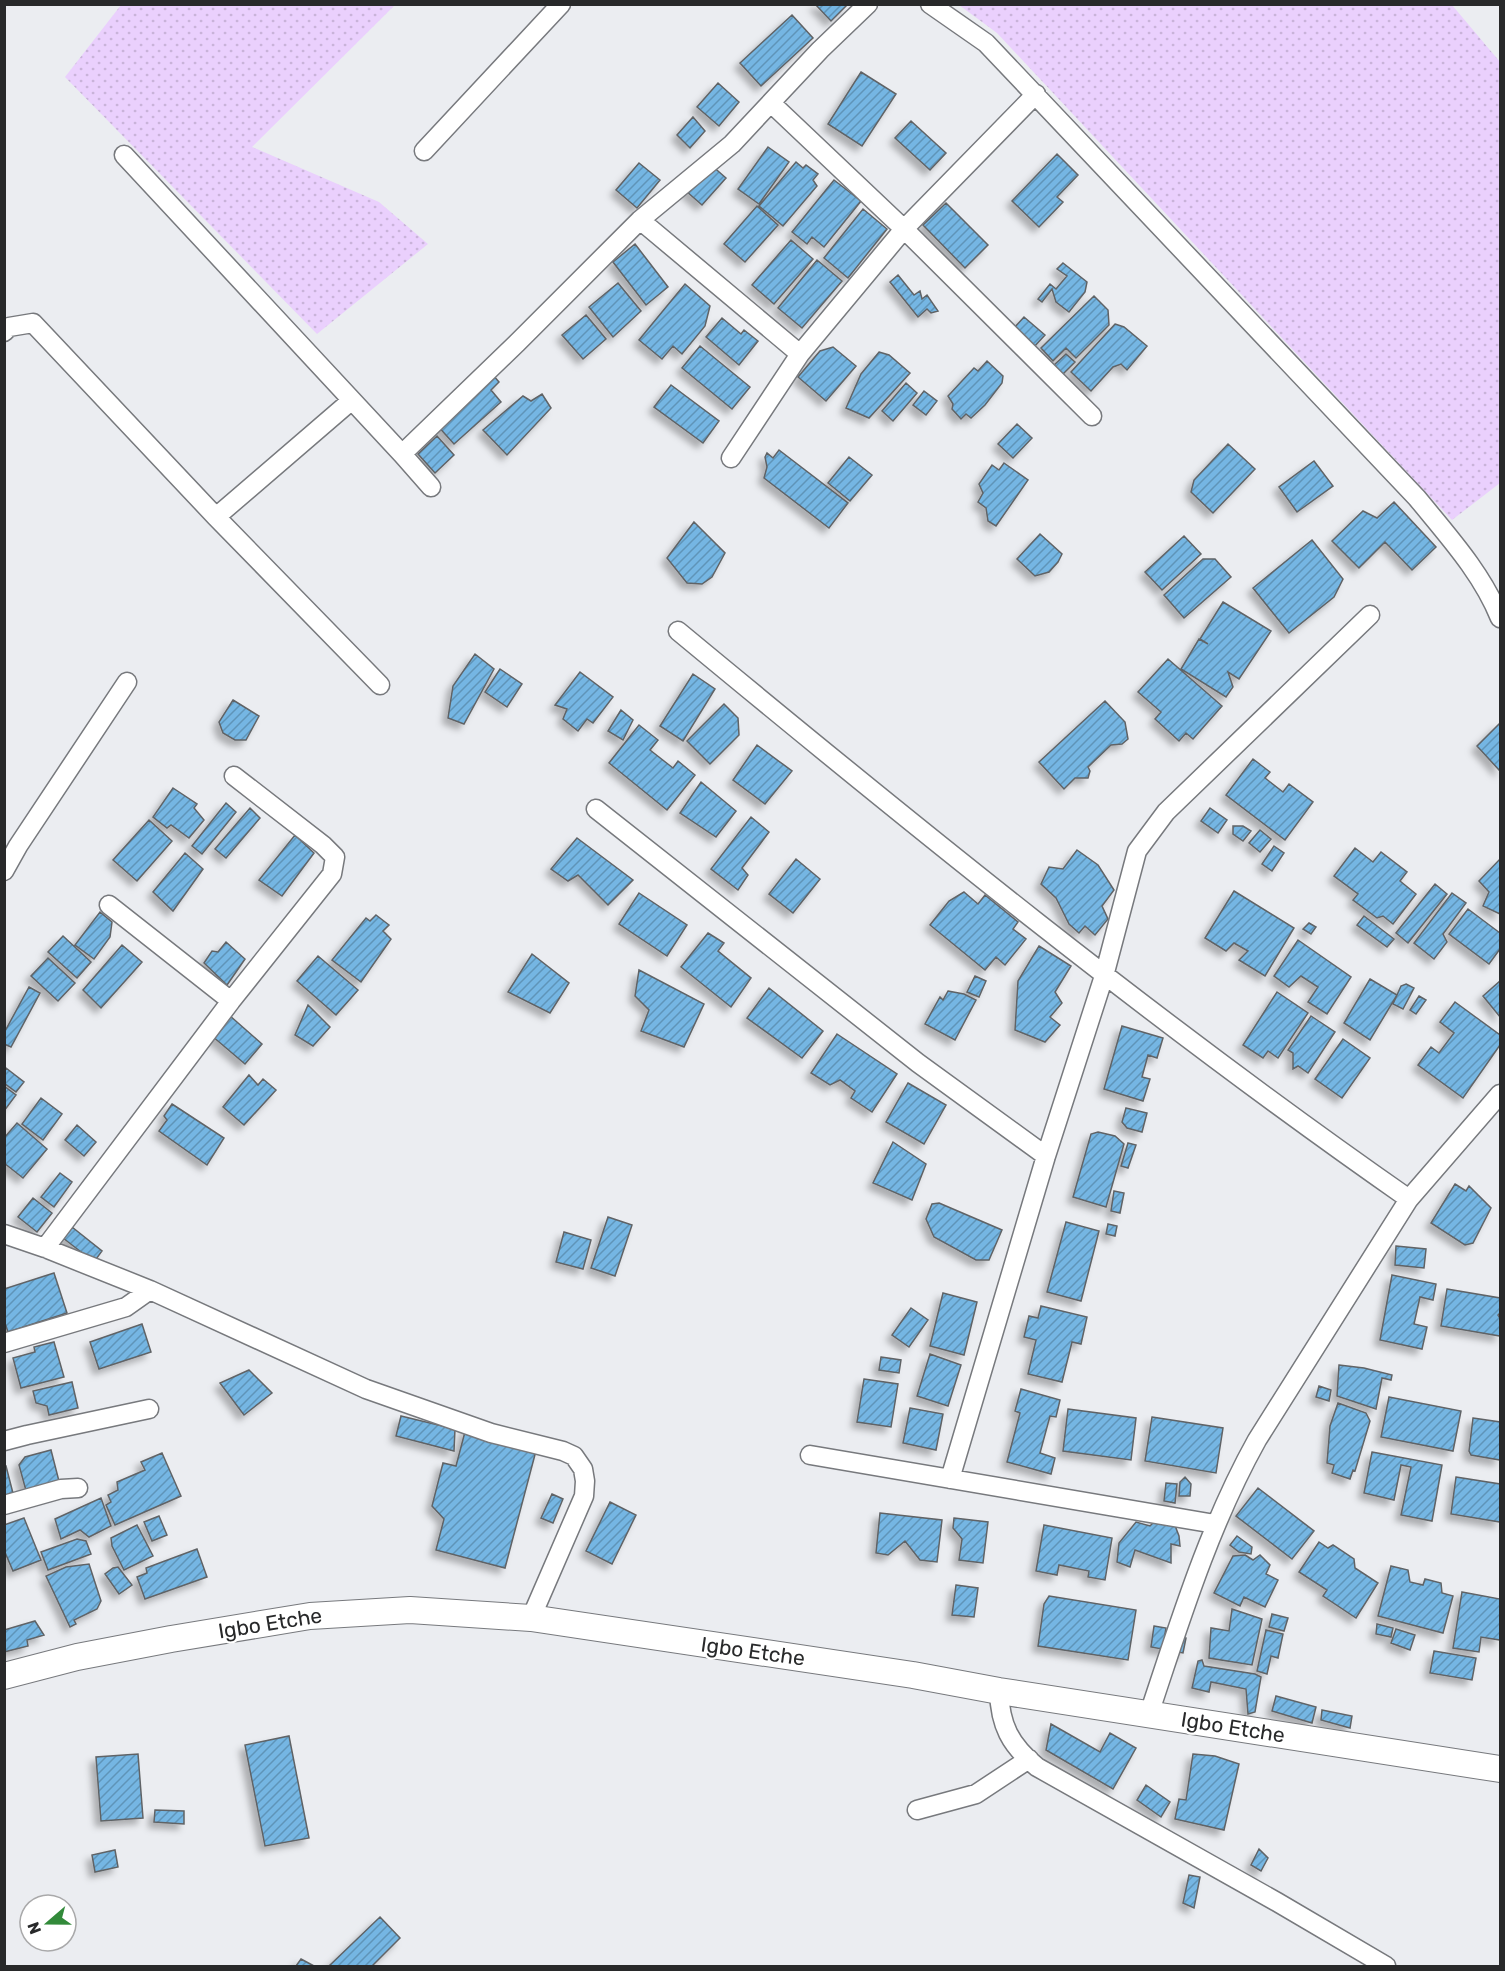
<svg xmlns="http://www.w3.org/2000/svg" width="1505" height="1971" font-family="Rubik,sans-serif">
<defs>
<pattern id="grass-dots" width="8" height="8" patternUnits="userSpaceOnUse" patternTransform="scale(1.5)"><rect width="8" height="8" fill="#ead0fd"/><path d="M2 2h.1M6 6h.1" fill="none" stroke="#c9b3d9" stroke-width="1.8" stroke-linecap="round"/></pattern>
<pattern id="building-hatch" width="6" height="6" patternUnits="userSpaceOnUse" patternTransform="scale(1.5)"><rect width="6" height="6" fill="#74b6e3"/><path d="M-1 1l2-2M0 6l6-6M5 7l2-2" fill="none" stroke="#5f94b8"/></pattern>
<filter id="shadow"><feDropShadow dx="-5.5" dy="5.5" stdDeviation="3" flood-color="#0004"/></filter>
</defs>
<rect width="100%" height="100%" fill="#ebedf1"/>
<path fill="url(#grass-dots)" d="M121 5H395L252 147 379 202 428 244 317 334 65 77Z
M959 5H1452L1500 62V483L1452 520 997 33Z"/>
<path fill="url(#building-hatch)" stroke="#606366" stroke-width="1.5" filter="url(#shadow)" d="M815 4H848L831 21Z
M792 15 813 38 761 86 740 63Z
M861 72 896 94 862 146 828 124Z
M718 83 739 102 719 126 697 107Z
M693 117 705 131 690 148 677 135Z
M911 121 946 153 930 170 895 138Z
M768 147 789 162 759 204 738 189Z
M1057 154 1078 175 1057 197 1063 202 1039 227 1012 201Z
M796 162 803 168 806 165 818 174 813 180 817 186 783 226 759 206Z
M639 163 660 180 637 208 616 190Z
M710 164 726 178 702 205 686 191Z
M834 180 861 201 824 247 812 237 807 244 792 232Z
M946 203 988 245 965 268 923 225Z
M757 206 778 225 745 262 724 244Z
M863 209 887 229 848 278 824 258Z
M791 240 813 259 774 304 752 285Z
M635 244 668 287 646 305 613 262Z
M817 260 842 281 802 328 778 308Z
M1063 263 1087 282 1085 292 1069 312 1056 302 1052 289 1042 302 1038 299 1050 284 1056 289 1067 276 1057 269Z
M898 275 914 295 920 291 922 299 927 295 938 311 931 313 927 309 918 317 890 282Z
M618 283 641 311 613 337 589 307Z
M685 284 710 306 705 326 682 354 673 346 662 359 639 340Z
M1094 296 1108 310 1109 325 1076 358 1066 348 1053 361 1041 348Z
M586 315 606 339 583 359 562 335Z
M1024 317 1045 335 1034 347 1014 328Z
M722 318 741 334 744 330 758 341 739 365 706 337Z
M1115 324 1124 327 1147 346 1127 370 1121 364 1113 367 1091 391 1071 372Z
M700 346 750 387 732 409 682 368Z
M833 347 856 366 826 401 798 377 820 351Z
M879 352 889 355 910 373 869 418 846 408 861 374Z
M1066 354 1075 362 1062 375 1053 366Z
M987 361 1003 376 1002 383 985 405 971 418 966 414 961 419 952 409 953 404 948 396 974 368 978 371Z
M492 374 499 382 491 390 501 402 454 444 436 424Z
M906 383 917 393 893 421 882 411Z
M671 385 719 421 703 443 654 407Z
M924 391 937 401 926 415 913 405Z
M542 394 551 408 507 455 483 430 523 396 531 401Z
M1017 424 1032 438 1013 458 998 444Z
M437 436 454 455 435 473 418 454Z
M1228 444 1255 469 1213 513 1191 492 1194 480Z
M779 450 848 503 829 528 764 478 767 467 765 457 767 453 773 458Z
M849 457 872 475 850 501 828 483Z
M1314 461 1333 486 1297 512 1279 487Z
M1004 463 1028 480 996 526 988 521 986 508 978 502 983 493 979 484 992 465 999 470Z
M1394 502 1436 547 1412 570 1385 542 1359 568 1332 541 1363 511 1377 518Z
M694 522 725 553 712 577 702 584 687 583 667 558Z
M1040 534 1062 554 1058 562 1049 572 1035 576 1017 559Z
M1184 536 1201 554 1162 590 1145 572Z
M1312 540 1343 579 1334 597 1289 633 1253 588Z
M1203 559H1215L1231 577 1184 618 1164 595Z
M1223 602 1271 631 1239 679 1228 672 1233 687 1226 697 1181 669 1199 639 1208 644 1200 639Z
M475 654 494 669 464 724 448 718 453 686Z
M1168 659 1222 706 1193 739 1186 733 1179 741 1155 719 1161 712 1138 692Z
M500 669 522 684 507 707 485 692Z
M580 672 613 697 593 723 587 719 578 731 563 719 567 709 555 705Z
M693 674 715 689 683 741 660 726Z
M233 700 259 716 246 740H235L223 733 219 722Z
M1105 701 1125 722 1128 739 1122 744 1111 745 1088 767 1090 771 1088 778H1075L1064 789 1039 762Z
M724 704 738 718 739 735 710 764 687 741Z
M621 710 633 720 623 740 608 731Z
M1500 723V771L1477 746Z
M639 725 658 740 650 750 673 768 678 761 695 775 667 810 609 763Z
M757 745 792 771 765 804 733 780Z
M1253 759 1270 772 1265 778 1283 792 1289 784 1313 802 1285 840 1226 795Z
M701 782 736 811 716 837 680 813Z
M173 788 197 804 194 808 204 820 189 838 171 825 167 828 153 817Z
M226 803 236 812 202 854 192 846Z
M250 808 260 818 226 858 215 849Z
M1210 808 1227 820 1218 833 1201 821Z
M751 817 769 832 742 868 748 875 738 890 711 869Z
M149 820 172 841 137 881 113 860Z
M1233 826H1243L1251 831 1243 841 1233 834Z
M1260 830 1271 839 1260 852 1249 843Z
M295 835 314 853 282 896 259 880Z
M577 838 633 880 608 905 578 875 568 881 551 869Z
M1274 846 1284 853 1272 871 1262 864Z
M1355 848 1373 862 1381 852 1407 872 1400 881 1416 894 1393 924 1383 916 1377 918 1353 900 1358 894 1334 876Z
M1077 850 1098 865 1114 890 1102 906 1108 919 1095 935 1085 926 1079 933 1069 924 1056 898 1041 884 1049 867 1063 869Z
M185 853 203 869 173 911 153 892Z
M796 859 820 879 793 913 769 894Z
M1500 859V914L1483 906 1489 892 1479 881Z
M1435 884 1447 894 1408 943 1396 933Z
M1234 891 1294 928 1265 976 1239 960 1248 951 1234 943 1226 951 1205 938Z
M964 892 978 904 985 895 1018 922 1013 929 1026 939 1005 965 996 957 985 970 930 925 949 901Z
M639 893 687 925 667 956 619 924Z
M1452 893 1466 903 1443 934 1447 942 1434 959 1414 943Z
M1468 909 1500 933V949L1489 964 1449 934Z
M100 912 112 922 110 937 94 959 75 945Z
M376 915 389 925 383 931 391 939 361 982 332 960 366 918 370 921Z
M1364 916 1394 939 1387 947 1357 925Z
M1309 923 1316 927 1311 934 1303 929Z
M708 933 724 943 718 951 751 978 731 1007 681 967Z
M63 936 91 962 77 978 48 952Z
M1298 940 1351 977 1327 1014 1308 1002 1318 987 1301 976 1289 987 1274 976Z
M226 942 245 959 227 985 204 963 212 951 218 952Z
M122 945 142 962 101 1008 83 990Z
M1039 946 1071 966 1055 992 1062 1003 1050 1017 1060 1025 1045 1042 1015 1030 1018 981Z
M532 954 569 983 550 1013 508 992Z
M318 956 358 990 336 1015 297 981Z
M48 958 75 983 58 1001 31 976Z
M639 970 704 1004 684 1047 641 1031 649 1010 635 996Z
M975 976 986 981 979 997 967 992Z
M1370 979 1397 995 1370 1040 1344 1023Z
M1500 981V1017L1483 996Z
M1406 984 1414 988 1403 1009 1393 1004 1401 986Z
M29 987 40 993 11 1047 4 1044V1033Z
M769 988 823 1031 802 1058 747 1018Z
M948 991 964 994 976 1000 955 1040 925 1024 940 997 943 1000Z
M1277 992 1308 1013 1278 1058 1268 1051 1263 1058 1243 1045Z
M1419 996 1426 1000 1416 1014 1410 1010Z
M1455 1002 1500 1035V1045L1463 1098 1418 1065 1431 1047 1439 1053 1454 1033 1440 1022Z
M308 1005 330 1027 313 1046 295 1035Z
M229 1015 262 1044 245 1064 212 1036Z
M1311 1016 1335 1032 1308 1073 1298 1066 1293 1069V1053L1288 1050Z
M1122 1026 1163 1038 1157 1058 1148 1055 1142 1077 1150 1079 1143 1101 1104 1089Z
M837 1034 897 1074 872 1112 851 1098 855 1091 840 1080 830 1085 811 1073Z
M1343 1039 1370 1058 1342 1098 1315 1079Z
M6 1068 24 1082 16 1092 4 1083V1071Z
M249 1075 258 1085 263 1079 276 1090 244 1125 223 1107Z
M908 1083 946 1105 924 1144 886 1122Z
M4 1086 16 1095 4 1111Z
M41 1098 62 1114 43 1140 22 1124Z
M172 1104 224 1138 207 1165 159 1131 167 1120 164 1116Z
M1126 1108 1147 1113 1142 1132 1127 1128 1122 1122Z
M17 1123 47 1149 23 1178 4 1163V1138Z
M77 1125 96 1142 84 1156 65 1140Z
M1098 1132 1115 1136 1124 1144 1106 1207 1073 1197 1091 1134Z
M893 1142 926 1164 912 1200 873 1183Z
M1128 1143 1136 1145 1128 1168 1121 1166Z
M60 1173 72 1182 54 1207 41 1197Z
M1455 1184 1466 1191 1469 1186 1491 1208 1473 1243 1465 1245 1431 1223Z
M1114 1191 1124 1193 1120 1213 1111 1211Z
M33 1198 52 1213 37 1232 18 1217Z
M939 1203 1002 1230 989 1260H976L934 1237 926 1219 932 1204Z
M608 1217 632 1225 615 1276 591 1268Z
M1066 1222 1099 1231 1081 1301 1047 1292Z
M1108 1224 1117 1226 1115 1236 1106 1234Z
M72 1227 102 1251 94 1262 63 1238Z
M564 1232 591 1240 583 1269 556 1262Z
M1396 1246 1426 1249 1424 1268 1395 1265Z
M54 1273 67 1313 8 1332 4 1320V1289Z
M1392 1275 1436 1284 1433 1300 1420 1297 1414 1324 1427 1327 1422 1349 1380 1340Z
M1447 1289 1500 1298V1313L1498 1315 1500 1318V1336L1441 1326Z
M943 1293 977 1302 964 1355 930 1346Z
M1041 1306 1087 1317 1081 1344 1072 1342 1062 1382 1028 1374 1036 1340 1024 1337 1029 1316 1038 1318Z
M911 1308 928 1320 909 1347 892 1335Z
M142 1324 151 1352 99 1369 90 1342Z
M54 1342 64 1377 21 1388 13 1358 35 1352 34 1347Z
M930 1354 961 1365 948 1406 917 1396Z
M881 1357 901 1360 899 1373 879 1370Z
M1339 1365 1364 1368 1392 1375 1391 1380 1382 1378 1376 1409 1337 1396Z
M249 1370 272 1393 244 1415 220 1383Z
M864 1379 898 1384 891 1427 857 1422Z
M72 1382 78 1408 49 1415 47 1406 36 1403 33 1391Z
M1319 1386 1331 1390 1329 1401 1316 1397Z
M1021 1389 1060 1400 1056 1417 1050 1416 1040 1453 1055 1458 1051 1474 1007 1462 1020 1413 1015 1411Z
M1389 1397 1461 1411 1453 1451 1381 1437Z
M1338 1403 1366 1413 1370 1421 1355 1471 1353 1470 1350 1479 1332 1473 1334 1465 1327 1463 1330 1426Z
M910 1408 943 1414 936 1450 903 1443Z
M1068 1409 1136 1418 1131 1460 1063 1451Z
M401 1416 455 1429 454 1451 396 1436Z
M1152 1417 1223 1428 1216 1473 1145 1461Z
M1473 1418 1500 1422V1460L1471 1455 1469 1451Z
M466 1428 537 1447 505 1568 436 1550 444 1519 432 1506 443 1463 456 1466Z
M51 1450 61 1489 28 1498 19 1465 25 1457Z
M1372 1452 1442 1465 1432 1521 1401 1515 1411 1467 1401 1465 1394 1500 1364 1493Z
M162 1453 181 1496 115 1525 106 1505 111 1502 108 1495 118 1490 117 1482 145 1470 141 1462Z
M6 1466 15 1501 4 1504V1467Z
M1185 1477 1191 1484 1190 1496H1179L1180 1482Z
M1456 1477 1500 1484V1522L1451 1514Z
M1166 1483 1177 1484 1175 1503 1164 1501Z
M1258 1488 1314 1531 1292 1559 1236 1516Z
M552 1494 563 1499 553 1523 541 1518Z
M101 1498 111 1526 89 1537 80 1530 61 1539 55 1519Z
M610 1502 636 1515 612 1564 586 1551Z
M880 1513 942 1520 937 1562 920 1560 905 1541 888 1555 876 1553Z
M159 1516 167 1535 152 1541 144 1522Z
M24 1518 41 1560 13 1571 4 1550V1525Z
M954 1518 988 1522 983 1563 959 1560 962 1539 953 1528Z
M1156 1520 1174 1523 1179 1536 1180 1546 1171 1544V1563L1135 1550 1130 1567 1117 1562 1119 1543 1136 1522 1150 1526Z
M137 1525 153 1556 124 1570 112 1546 111 1538Z
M1044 1525 1112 1538 1105 1580 1088 1577 1089 1571 1059 1565 1057 1575 1036 1571Z
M1237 1536 1252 1547 1251 1554 1239 1552 1230 1545Z
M77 1539 86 1541 91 1554 48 1570 41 1552Z
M1319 1542 1328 1548 1333 1545 1354 1559 1355 1568 1378 1583 1356 1618 1323 1596 1327 1590 1299 1572Z
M197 1549 207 1577 145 1599 137 1577 147 1573 146 1568Z
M1245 1555 1253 1560 1260 1555 1270 1565 1266 1574 1278 1580 1265 1607 1244 1597 1240 1606 1214 1593 1233 1556Z
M89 1564 101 1601 97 1609 74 1620 76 1624 70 1627 46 1576 66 1567Z
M1391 1566 1408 1570 1410 1582 1423 1585 1425 1579 1441 1583 1442 1593 1453 1596 1443 1633 1378 1616Z
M118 1567 132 1585 119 1594 105 1574 113 1568Z
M956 1585 978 1588 974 1617 952 1615Z
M1462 1592 1500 1599V1640L1481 1637 1479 1652 1453 1648Z
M1049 1596 1136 1610 1128 1660 1038 1646 1044 1604Z
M1232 1609 1262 1619 1252 1665 1209 1658 1211 1628 1229 1631Z
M1272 1614 1288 1618 1284 1631 1269 1627Z
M35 1621 44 1635 27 1640 28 1646 4 1652V1630Z
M1377 1624 1393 1628 1391 1637 1376 1634Z
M1154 1626 1166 1628 1165 1634 1186 1638 1183 1653 1151 1647Z
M1396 1629 1415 1635 1410 1650 1391 1643Z
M1266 1630 1283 1634 1278 1658 1271 1656 1267 1674 1257 1671Z
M1434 1651 1476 1658 1472 1680 1430 1673Z
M1202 1660 1204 1666 1255 1674 1261 1677 1255 1712 1248 1714 1246 1689 1211 1682 1209 1692 1192 1688 1198 1661Z
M1276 1696 1316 1707 1312 1723 1272 1711Z
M1322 1710 1352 1716 1350 1728 1321 1720Z
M1051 1724 1100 1752 1110 1733 1136 1748 1113 1789 1046 1750Z
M289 1736 309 1838 265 1846 245 1745Z
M138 1754 143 1818 101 1821 96 1757Z
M1193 1754 1215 1756 1239 1764 1224 1830 1175 1819 1179 1799 1186 1800Z
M1146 1785 1170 1802 1161 1817 1137 1800Z
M155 1810 184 1811V1824L154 1822Z
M1259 1849 1268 1858 1261 1871 1251 1865Z
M115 1850 118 1867 95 1872 92 1855Z
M1189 1875 1200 1877 1194 1908 1183 1903Z
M380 1917 400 1938 372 1966H329Z
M301 1959 314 1966H296Z"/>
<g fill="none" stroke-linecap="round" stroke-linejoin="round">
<defs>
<path id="street" d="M930 4 986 43 1417 498C1448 536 1482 573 1500 618
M771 103 904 229 1092 416
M424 151 561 4
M124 155 402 454 431 487
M640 220 800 354
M4 332 9 327 33 323 216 517 380 685
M402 454 517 343 640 220 732 144 820 50 868 4
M731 458 800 354 904 229 1036 94
M216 517 352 400
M678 631C916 828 1155 1022 1409 1199
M596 809 918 1063 1046 1156
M4 871 18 846 127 682
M109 905 231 1001
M4 1234 45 1248 150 1290 366 1389 491 1433 563 1451 574 1456 583 1469 585 1481 584 1496 531 1618
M45 1248 231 1001 332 874 335 857 323 845 234 776
M4 1343 126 1307 150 1290
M4 1441 27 1435 149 1409
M810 1455 1215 1524
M950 1479 1046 1156 1104 976 1137 851 1166 812 1370 615
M4 1505 61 1489 78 1488
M999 1691C1000 1725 1010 1745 1037 1767L1277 1902 1386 1966
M1149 1714C1180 1621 1209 1526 1257 1440L1409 1199 1500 1094
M917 1810 976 1794 1029 1759"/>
<path id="secondary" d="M4 1676 77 1657 171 1639 310 1616 410 1610 531 1618 913 1675 999 1691 1500 1769"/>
</defs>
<use href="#street" stroke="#77797d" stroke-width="21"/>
<use href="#secondary" stroke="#77797d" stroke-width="28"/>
<use href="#street" stroke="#fff" stroke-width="18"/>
<use href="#secondary" stroke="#fff" stroke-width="26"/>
</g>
<g text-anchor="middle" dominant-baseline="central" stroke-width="4.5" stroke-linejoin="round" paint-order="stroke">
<g font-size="21" fill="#28292a" stroke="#fff">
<text transform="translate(270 1623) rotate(-9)">Igbo Etche</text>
<text transform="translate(753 1651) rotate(8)">Igbo Etche</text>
<text transform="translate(1233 1727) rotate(9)">Igbo Etche</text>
</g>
</g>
<rect width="1505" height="1971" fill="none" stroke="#28292a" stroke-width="12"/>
<g transform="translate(48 1923) rotate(250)"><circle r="28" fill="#ffffff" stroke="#a9a9aa" stroke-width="1.5"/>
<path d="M0-4.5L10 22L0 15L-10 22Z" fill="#328a3a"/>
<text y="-9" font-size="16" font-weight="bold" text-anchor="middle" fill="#28292a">N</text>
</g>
</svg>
